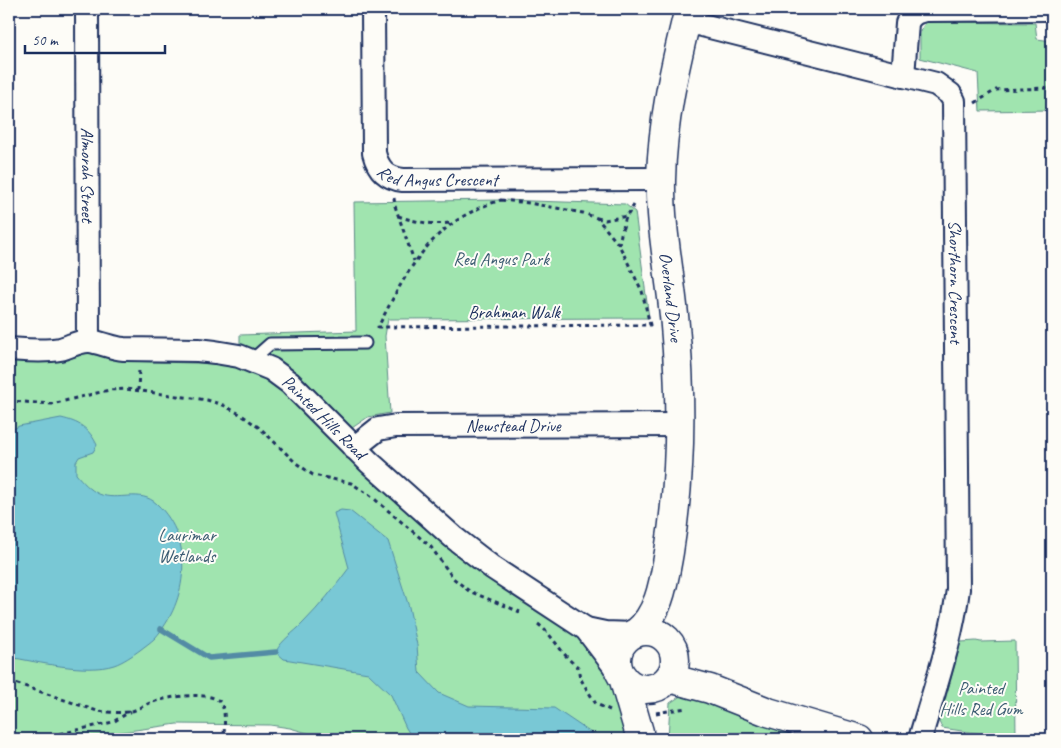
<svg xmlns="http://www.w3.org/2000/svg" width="1061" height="748" font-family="Caveat,sans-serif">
<rect width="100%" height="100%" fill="#fdfcf7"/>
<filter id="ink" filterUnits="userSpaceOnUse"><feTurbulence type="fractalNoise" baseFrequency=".02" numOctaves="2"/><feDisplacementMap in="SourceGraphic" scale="10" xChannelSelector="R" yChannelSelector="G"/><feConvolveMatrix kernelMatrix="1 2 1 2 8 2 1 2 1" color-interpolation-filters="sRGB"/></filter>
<g filter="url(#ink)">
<path fill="#a0e4af" stroke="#5e8a86" d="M926 22 1035 23 1037 39 1052 41V110L980 111 978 73 920 58V31Z
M501 200 625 204 635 212 649 318 388 319 385 336 390 413 368 417 352 428 304 379 265 353 240 345V335L356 331 354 202Z
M88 353 122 361 226 364 259 373 290 393 571 626 619 679 627 739H328L290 728 270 725 177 724 73 739H9V360C39 361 58 363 88 353Z
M976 641 981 642 1015 641 1016 739 942 728 939 722 961 642Z
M685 693 819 739H668L670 703Z"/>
<path fill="#79c8d5" stroke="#538ba5" d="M61 418C79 422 89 428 97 445L93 452 79 457 76 462V474C82 481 90 490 99 494 118 502 140 488 157 504 195 540 188 601 155 638 151 642 145 646 140 650 133 655 123 662 114 665 86 674 38 662 9 657V431L19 426Z
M341 510 350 511 388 541 409 607 417 645 419 672 439 693 469 706 554 708 600 739H413L406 728 391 695 368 673 284 659 276 652C281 640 294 633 303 623 320 606 335 587 349 568L334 513Z"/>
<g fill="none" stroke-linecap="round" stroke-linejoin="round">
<path stroke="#538ba5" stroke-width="5.5" d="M161 629 209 658 276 652"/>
<defs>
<path id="lane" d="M252 360 270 344 365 343"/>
<g id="street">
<path id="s1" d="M87 9 88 341"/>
<path id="s2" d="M373 9 374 153C378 169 386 178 403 180L661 179"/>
<path id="s3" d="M686 21 936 84 950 94 954 101 958 589C952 640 934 690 920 739"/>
<path d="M903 76 907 23C911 14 916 12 926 10L1045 9"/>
<path id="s4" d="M9 349C25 350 43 352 60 349 70 347 79 340 90 341 99 342 112 348 124 349L198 350 215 352 239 356 271 369 290 383 369 462 453 537 493 568 586 629 621 675"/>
<path id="s5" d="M354 448 378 429 396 426 679 425"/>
<path d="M586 629 605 633 634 634"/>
</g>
<path id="secondary" d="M617 660a29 29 0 1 1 58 0a29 29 0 1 1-58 0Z
M636 633C660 614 664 580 669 552 681 477 682 401 675 326 671 277 660 229 661 180 662 122 675 65 689 9
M623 677 639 732V739
M669 678 710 689 768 712 859 739"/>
</defs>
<use href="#lane" stroke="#1b2f5e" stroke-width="15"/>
<use href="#street" stroke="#1b2f5e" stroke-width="26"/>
<use href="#secondary" stroke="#1b2f5e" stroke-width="31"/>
<path stroke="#1b2f5e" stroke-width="3" stroke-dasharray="4 4" stroke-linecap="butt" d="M975 103 996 90 1048 88 1052 87
M394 198 395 206 414 261
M501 200 529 203 583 213 597 218 619 245 642 291 650 325 378 327C409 267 432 221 501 200Z
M398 216C416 222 431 225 450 223
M597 218 605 220 627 216 634 205
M619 245 621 234 626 217
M138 391 139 369
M9 401 52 404 109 390 126 389 207 400 223 405 240 414 261 429 296 463 313 475 351 483 371 496 431 547 453 578 469 591 520 612
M538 624C554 636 562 656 578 667L580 678 596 704 610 710
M9 681 97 711C108 712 121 714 132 711 139 709 146 704 153 702 167 697 216 689 222 705 226 714 224 729 224 739
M656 713 686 708
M37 739 113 722 131 711"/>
<use href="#lane" stroke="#fdfcf7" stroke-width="11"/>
<use href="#street" stroke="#fdfcf7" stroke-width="22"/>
<use href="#secondary" stroke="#fdfcf7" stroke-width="28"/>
</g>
</g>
<g text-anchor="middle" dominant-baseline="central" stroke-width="4" stroke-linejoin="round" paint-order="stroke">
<g font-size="18" fill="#1b2f5e" stroke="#fdfcf7">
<text stroke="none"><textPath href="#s2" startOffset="221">Red Angus Crescent</textPath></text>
<text stroke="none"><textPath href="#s1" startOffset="166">Almorah Street</textPath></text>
<text stroke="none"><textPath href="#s3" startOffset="464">Shorthorn Crescent</textPath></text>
<text transform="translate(671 297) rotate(83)">Overland Drive</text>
<text x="514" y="312">Brahman Walk</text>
<text stroke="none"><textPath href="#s4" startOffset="339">Painted Hills Road</textPath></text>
<text stroke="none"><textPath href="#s5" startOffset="166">Newstead Drive</textPath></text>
</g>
<g font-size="18" fill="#3c5c72" stroke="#fdfcf7">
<text x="501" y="259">Red Angus Park</text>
<text x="187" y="535">Laurimar<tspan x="187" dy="21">Wetlands</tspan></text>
<text x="981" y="688">Painted<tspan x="981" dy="21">Hills Red Gum</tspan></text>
</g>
</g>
<rect width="1061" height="748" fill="none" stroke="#fdfcf7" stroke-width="30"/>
<rect x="15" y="15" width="1031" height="718" fill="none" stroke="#1b2f5e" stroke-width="2" filter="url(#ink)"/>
<path d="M25 45v8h140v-8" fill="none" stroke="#1b2f5e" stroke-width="2.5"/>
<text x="32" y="45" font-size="15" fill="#1b2f5e" stroke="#fdfcf7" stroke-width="4" paint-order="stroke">50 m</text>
</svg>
